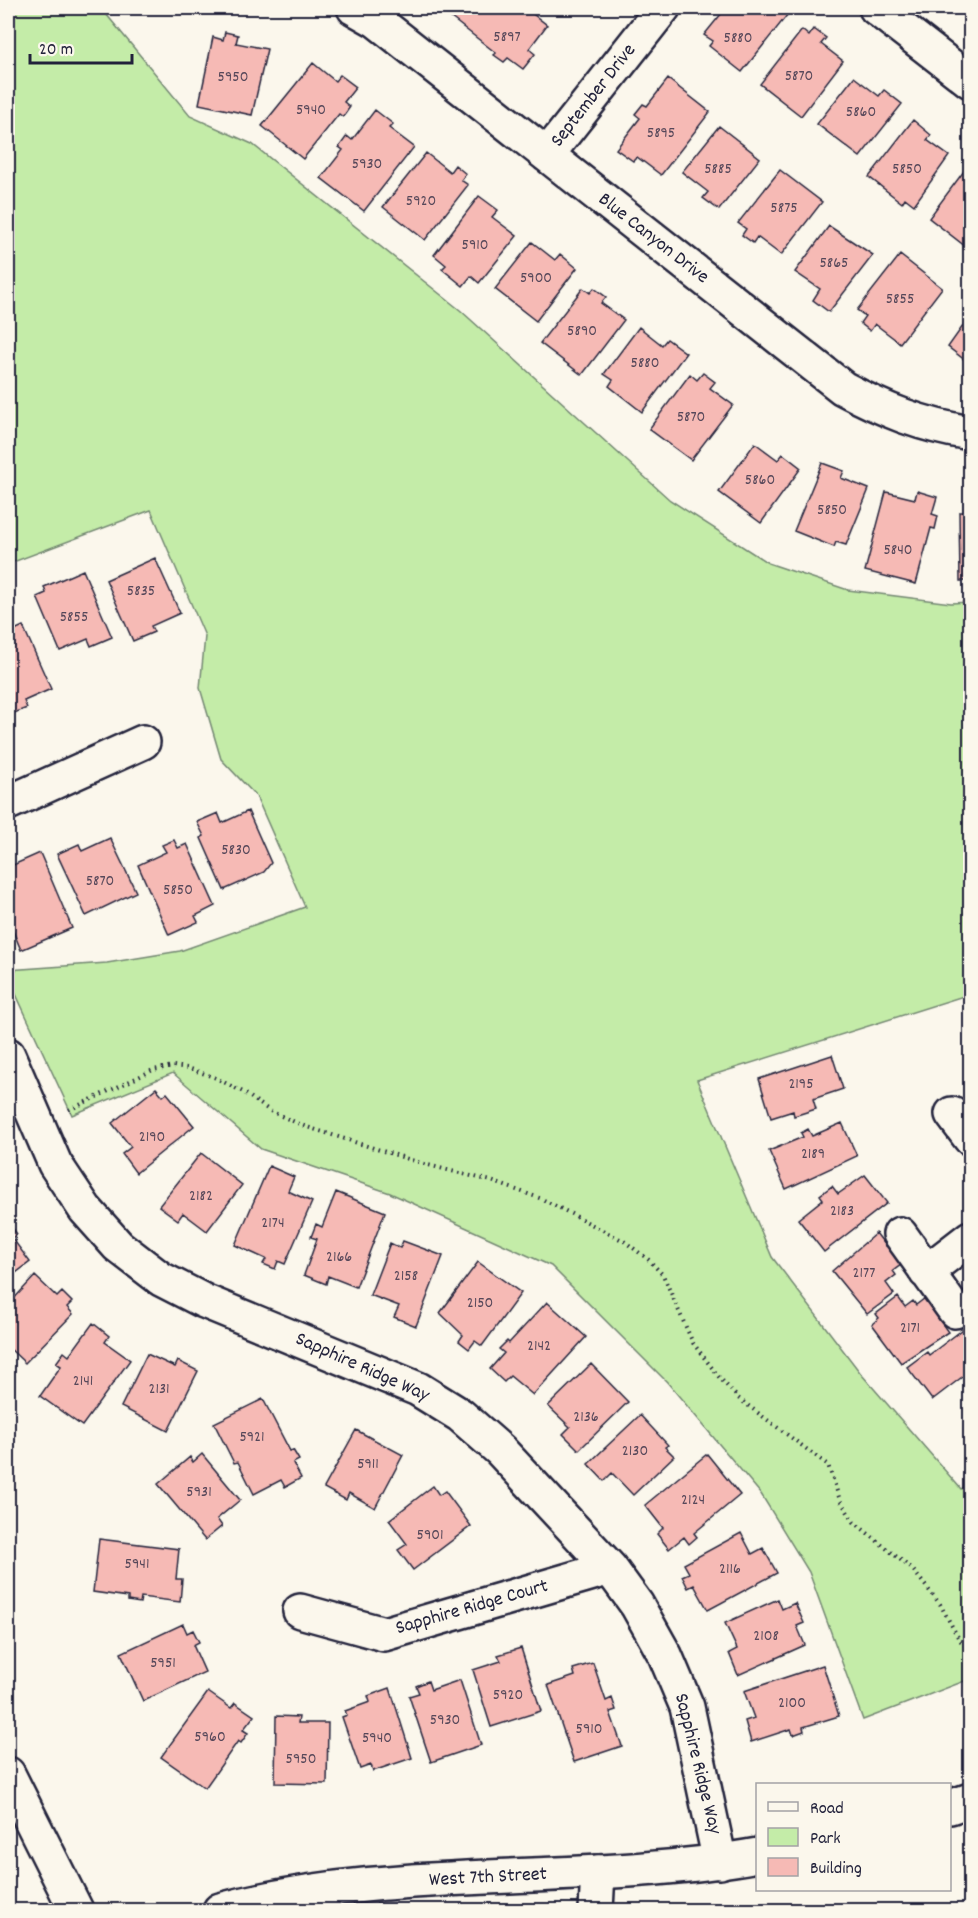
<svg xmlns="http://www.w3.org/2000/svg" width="978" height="1918" font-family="Dekko,sans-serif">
<rect width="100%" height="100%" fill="#fbf7ec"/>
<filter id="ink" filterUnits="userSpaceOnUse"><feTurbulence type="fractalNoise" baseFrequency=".0167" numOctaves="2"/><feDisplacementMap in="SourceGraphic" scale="12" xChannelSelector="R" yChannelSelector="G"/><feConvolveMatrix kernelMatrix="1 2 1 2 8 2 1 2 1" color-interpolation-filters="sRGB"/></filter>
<g filter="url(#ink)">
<path fill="#c4eca8" stroke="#738772" stroke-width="1.5" d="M8 8H82L106 14 190 116 252 144 460 310 670 500 768 563 848 590 951 603 970 602V994L697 1080 772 1257 862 1375 961 1489 970 1483V1679L863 1720 809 1572 761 1494 667 1382 551 1266 390 1193 261 1149 173 1073 72 1115 8 977V970L107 963 180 951 305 907 256 796 221 759 200 688 205 636 151 510 8 564Z"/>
<path fill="#f6bab5" stroke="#22223b" stroke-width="1.5" d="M458 8H525L547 25 529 49 535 54 523 69 508 58 504 62 494 55 496 53 450 17Z
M726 8H779L788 14 742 72 709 46 713 41 704 35Z
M814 29 826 38 821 44 843 61 801 116 760 84 802 30 809 36Z
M225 32 238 35 236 43 267 49 252 115 199 104 213 37 223 40Z
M313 63 335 81 340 75 356 87 344 102 350 107 343 117 339 114 303 159 262 126Z
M854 77 879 96 884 90 902 104 860 157 817 124Z
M668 79 710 112 661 175 637 157 633 161 616 149 640 118 635 114 643 104 647 106Z
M375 110 393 124 389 128 414 147 364 211 321 178 343 150 339 147 347 136 352 140Z
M913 120 931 135 927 140 949 156 914 205 905 198 902 203 869 177Z
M719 126 760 158 719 210 703 198 708 192 682 172Z
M426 153 450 172 455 165 466 174 461 180 468 185 425 240 383 207Z
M970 163V250L929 218Z
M780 170 822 202 781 255 757 237 753 243 742 235 746 229 738 223Z
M479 196 498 210 492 217 517 236 479 283 471 276 463 286 442 269 446 265 434 255Z
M829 226 873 255 829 312 813 300 820 289 795 272Z
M532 242 555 260 560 254 577 268 536 321 495 289Z
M900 255 942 288 900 343 875 324 870 331 860 323 865 316 857 310Z
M583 288 590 293 594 288 606 297 601 303 624 320 582 375 540 343Z
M970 316V364L948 347Z
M639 327 662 345 667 339 686 353 642 412 609 386 613 380 604 374Z
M703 373 715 382 710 388 733 405 691 460 649 429 690 374 697 380Z
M755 443 778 460 783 454 801 468 761 523 719 492Z
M822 463 844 471 841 478 869 489 846 545 836 542 834 547 794 531Z
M917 491 937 497 932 514 938 516 935 529 931 528 916 584 865 571 886 492 915 499Z
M968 505 970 581H960L959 512H969Z
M155 558 180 613 151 626 154 632 133 641 106 580Z
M83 570 112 637 91 646 88 639 60 651 37 597 46 593 44 587Z
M23 626 51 689 24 701 27 708 14 713 11 707 8 708V633Z
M248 811 271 863 264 872 224 890 201 838 204 836 197 822 218 813 222 823Z
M110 838 136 892 86 916 57 854 79 844 82 851Z
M174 840 178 848 187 844 215 906 195 916 198 922 169 935 138 865 166 852 162 845Z
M40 853 72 928 21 950 8 919V858L11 866Z
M832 1055 843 1089 813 1099 816 1109 794 1116 793 1111 771 1118 759 1079Z
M156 1088 163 1096 167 1093 194 1126 136 1173 122 1154 131 1147 112 1123Z
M842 1123 857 1156 786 1189 769 1151 803 1137 801 1133 808 1129 812 1136Z
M201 1153 242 1185 207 1231 183 1213 178 1220 159 1206Z
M269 1166 294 1177 288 1191 312 1202 285 1264 278 1261 275 1269 263 1264 266 1259 235 1245Z
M865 1175 887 1203 824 1252 798 1219 823 1199 820 1195 832 1186 838 1194Z
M336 1192 385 1212 356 1287 328 1276 326 1284 304 1275 317 1239 311 1237 316 1224 322 1227Z
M8 1222 17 1234 12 1238 30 1262 8 1279Z
M876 1233 886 1246 892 1242 906 1261 893 1271 896 1275 886 1283 894 1294 867 1314 832 1271Z
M403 1241 443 1256 416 1326 394 1317 399 1306 370 1295 390 1243 400 1248Z
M478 1262 521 1293 482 1346 475 1341 469 1349 459 1341 463 1335 440 1313Z
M35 1276 57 1297 62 1292 72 1302 67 1307 73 1314 25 1363 8 1347V1305Z
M929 1295 944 1314 938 1318 948 1332 901 1363 872 1324 879 1318 876 1314 898 1297 905 1307 913 1301 916 1305Z
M547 1302 586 1337 533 1395 510 1376 504 1382 490 1369 504 1353 499 1349 507 1341 509 1343Z
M93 1323 109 1336 105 1342 130 1360 82 1426 40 1396 61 1366 56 1363 64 1352 69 1356Z
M970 1324V1371L932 1400 907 1367 927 1352 929 1355Z
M147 1354 175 1367 178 1361 198 1371 168 1431 121 1407Z
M591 1364 628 1402 579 1450 563 1434 570 1427 548 1406Z
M263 1399 290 1451 293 1450 299 1460 293 1463 301 1478 285 1487 281 1480 254 1494 238 1462 234 1463 214 1423Z
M640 1415 668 1445 665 1447 674 1456 633 1495 612 1473 604 1481 588 1464Z
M356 1430 403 1455 375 1508 349 1493 346 1500 324 1488Z
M202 1454 240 1500 217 1519 222 1526 205 1540 158 1484 190 1457 193 1462Z
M707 1454 740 1495 694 1533 697 1537 689 1544 684 1537 669 1549 657 1534 663 1528 645 1505Z
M433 1486 439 1495 445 1491 471 1526 413 1570 398 1550 407 1544 389 1520Z
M741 1533 752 1554 763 1548 777 1573 708 1610 694 1585 688 1588 682 1576 689 1573 684 1564Z
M99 1539 179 1549 176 1579H182L180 1602 141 1597 140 1603 128 1601V1597L93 1592Z
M778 1599 782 1609 795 1603 804 1623 797 1626 805 1645 738 1675 729 1653 737 1649 725 1623Z
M183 1624 187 1633 193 1630 199 1642 193 1645 205 1672 143 1701 121 1653Z
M521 1648 541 1711 491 1727 473 1670 501 1661 498 1655Z
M593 1663 606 1701 612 1698 616 1710 610 1712 622 1746 574 1762 548 1685 575 1676 573 1669Z
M823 1665 839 1716 803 1727 804 1731 793 1735 791 1729 751 1742 745 1721 754 1718 744 1691Z
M460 1680 481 1745 431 1762 409 1696 419 1693 416 1686 428 1681 431 1690Z
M390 1688 412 1758 373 1771 371 1765 360 1769 342 1717 347 1715 345 1711 370 1702 368 1696Z
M208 1692 231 1708 235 1703 254 1716 243 1730 248 1733 241 1743 238 1741 205 1788 161 1757Z
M276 1716 299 1717 298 1723H328L327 1784 275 1783Z"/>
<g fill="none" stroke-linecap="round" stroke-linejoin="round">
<defs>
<path id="minor" d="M354 8 377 21 843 388C886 411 921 425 970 433
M876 8 970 81
M547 155 663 8
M8 803 143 742
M8 1055 55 1164 85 1209 118 1246 161 1279 204 1301 418 1389 460 1415 500 1450 610 1568 637 1605 665 1655 687 1707 720 1862
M952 1114 970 1138
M900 1234 955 1311
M926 1272 970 1238
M300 1611 384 1634 610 1568
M8 1774 76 1910
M596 1910 598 1872"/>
<path id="major" d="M950 1807 970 1800
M220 1910C395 1863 580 1887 758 1855"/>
</defs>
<use href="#minor" stroke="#22223b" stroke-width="38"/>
<use href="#major" stroke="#22223b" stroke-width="38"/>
<path stroke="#22223b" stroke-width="4" stroke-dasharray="1.5 4.5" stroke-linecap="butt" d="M69 1110 153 1070 173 1066 188 1068 216 1078 243 1092 270 1111 304 1126 424 1164 491 1181 542 1199 624 1241 649 1260 663 1275 693 1343 719 1377 738 1398 828 1465 840 1500 854 1522 913 1570 940 1604 959 1639 970 1651"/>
<use href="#minor" stroke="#fbf7ec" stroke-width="33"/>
<use href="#major" stroke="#fbf7ec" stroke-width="33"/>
</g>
</g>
<g text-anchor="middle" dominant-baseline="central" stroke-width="6" stroke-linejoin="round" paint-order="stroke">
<g font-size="16" fill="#57485a">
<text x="507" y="37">5897</text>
<text x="738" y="38">5880</text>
<text x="799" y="76">5870</text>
<text x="233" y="77">5950</text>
<text x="311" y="110">5940</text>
<text x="861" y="112">5860</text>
<text x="661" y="133">5895</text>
<text x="367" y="164">5930</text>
<text x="718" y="169">5885</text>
<text x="907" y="169">5850</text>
<text x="421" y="201">5920</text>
<text x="784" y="208">5875</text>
<text x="475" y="245">5910</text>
<text x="834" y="263">5865</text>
<text x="536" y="278">5900</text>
<text x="900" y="299">5855</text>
<text x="582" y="331">5890</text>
<text x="645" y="363">5880</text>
<text x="691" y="417">5870</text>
<text x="760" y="480">5860</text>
<text x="832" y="510">5850</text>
<text x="898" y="550">5840</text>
<text x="141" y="591">5835</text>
<text x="74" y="617">5855</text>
<text x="236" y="850">5830</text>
<text x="100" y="881">5870</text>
<text x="178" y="890">5850</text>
<text x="801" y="1084">2195</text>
<text x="152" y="1137">2190</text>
<text x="813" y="1154">2189</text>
<text x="201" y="1196">2182</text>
<text x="842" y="1211">2183</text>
<text x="273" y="1223">2174</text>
<text x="339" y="1257">2166</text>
<text x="864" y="1273">2177</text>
<text x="406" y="1276">2158</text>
<text x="480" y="1303">2150</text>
<text x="910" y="1328">2171</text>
<text x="539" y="1346">2142</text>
<text x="83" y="1381">2141</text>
<text x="159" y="1389">2131</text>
<text x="586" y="1417">2136</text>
<text x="252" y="1437">5921</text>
<text x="635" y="1451">2130</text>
<text x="368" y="1464">5911</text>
<text x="199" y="1492">5931</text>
<text x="693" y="1500">2124</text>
<text x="430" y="1535">5901</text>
<text x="137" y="1564">5941</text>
<text x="730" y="1569">2116</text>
<text x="766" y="1636">2108</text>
<text x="163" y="1663">5951</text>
<text x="508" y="1695">5920</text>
<text x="792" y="1703">2100</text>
<text x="445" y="1720">5930</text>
<text x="589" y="1729">5910</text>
<text x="210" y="1737">5960</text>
<text x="377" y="1738">5940</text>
<text x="301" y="1759">5950</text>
</g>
<g font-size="20" fill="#22223b" stroke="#fbf7ec">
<text transform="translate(594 96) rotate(-52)">September Drive</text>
<text transform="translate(653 239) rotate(38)">Blue Canyon Drive</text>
<text transform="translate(362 1368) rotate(24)">Sapphire Ridge Way</text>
<text transform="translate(472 1608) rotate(-16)">Sapphire Ridge Court</text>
<text transform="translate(697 1764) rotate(76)">Sapphire Ridge Way</text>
<text transform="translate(488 1878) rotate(-3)">West 7th Street</text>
</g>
</g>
<rect width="978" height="1918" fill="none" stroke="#fbf7ec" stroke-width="30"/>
<rect x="15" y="15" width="948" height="1888" fill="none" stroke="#22223b" stroke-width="2" filter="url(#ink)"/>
<rect x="756" y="1783" width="195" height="108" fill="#fbf7ec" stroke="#a4a2a5" stroke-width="1.5"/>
<rect x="768" y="1802" width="30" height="9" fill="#fbf7ec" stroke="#a4a2a5" stroke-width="1.5"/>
<text x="810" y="1813" font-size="18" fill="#22223b">Road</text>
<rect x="768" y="1828" width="30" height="18" fill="#c4eca8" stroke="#a4a2a5" stroke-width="1.5"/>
<text x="810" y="1843" font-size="18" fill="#22223b">Park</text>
<rect x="768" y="1858" width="30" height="18" fill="#f6bab5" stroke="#a4a2a5" stroke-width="1.5"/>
<text x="810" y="1873" font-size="18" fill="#22223b">Building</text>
<path d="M30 54v9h102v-9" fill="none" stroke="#22223b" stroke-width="3"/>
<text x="39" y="54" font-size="18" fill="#22223b" stroke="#fbf7ec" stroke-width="4.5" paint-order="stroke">20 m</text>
</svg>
